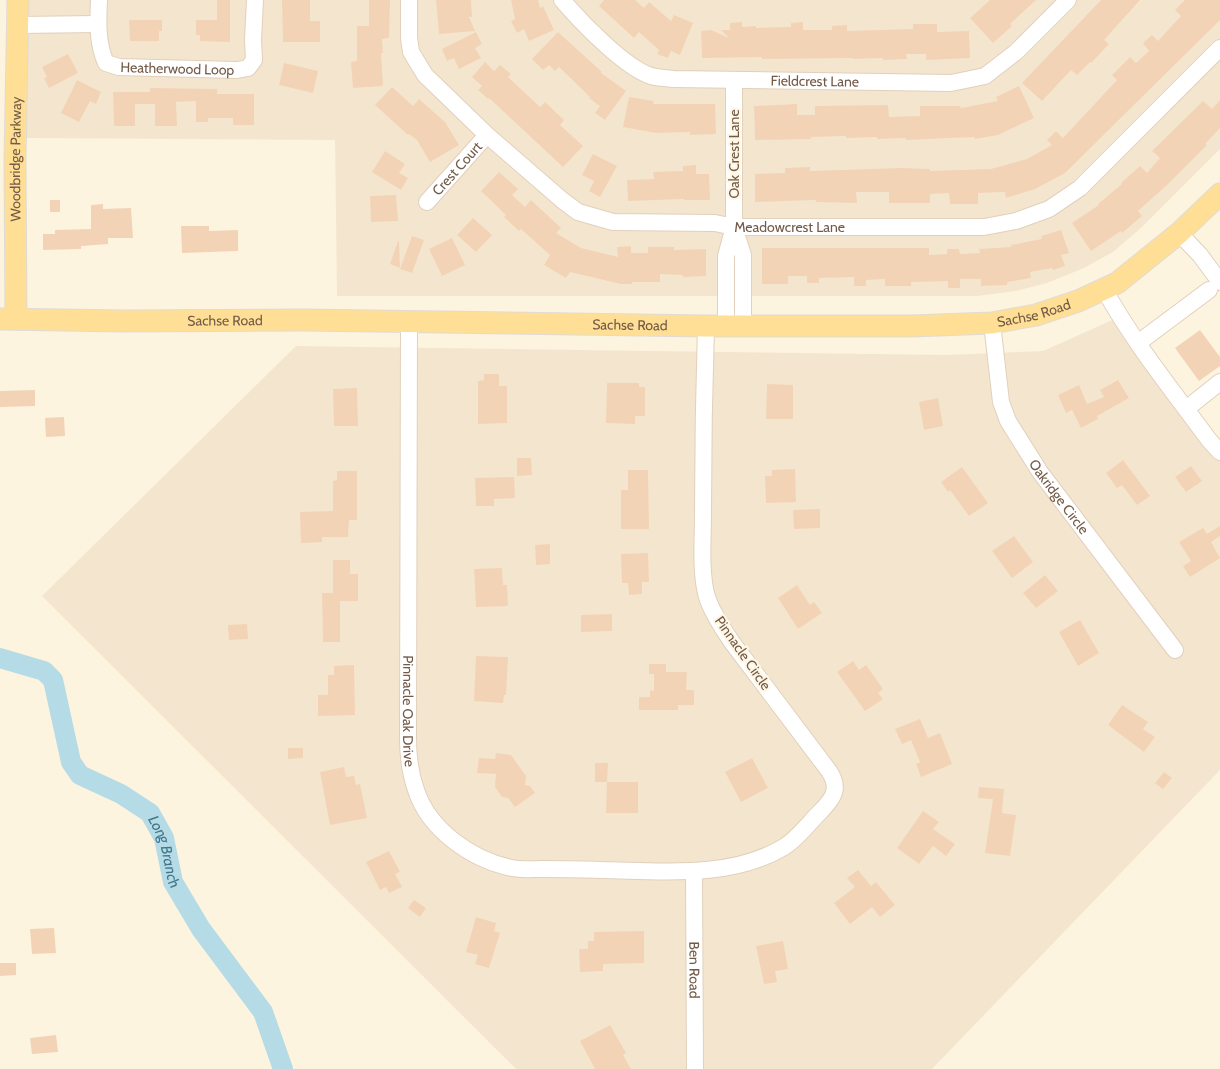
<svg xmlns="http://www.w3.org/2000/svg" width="1220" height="1069" font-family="Cabin,sans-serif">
<rect width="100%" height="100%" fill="#fdf4df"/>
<path fill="#f4e6ce" d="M28 0H1220V149L1142 227 1113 252 1084 268 1047 283 1016 291 977 296H337L335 140 25 138Z
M1119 317 1220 452V770L932 1069H516L42 596 296 346 945 355 1043 351Z"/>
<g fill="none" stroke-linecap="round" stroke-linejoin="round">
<path stroke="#b4dbe6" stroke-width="20" id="s1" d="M0 658 44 671 53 680 71 762 80 775 121 794 150 813 164 838 173 882 201 929 263 1012 283 1069"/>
</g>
<path fill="#f3d3b6" d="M217 0H230V42L200 41V35H196V20H217Z
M282 0H310V21H320V42H283Z
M369 0H390L389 38 382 39 383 53H381L383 86 353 88 351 62 357 61V26H369Z
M436 0H471L472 17H469L475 31 439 34Z
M511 0H538L540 8 543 6 554 30 529 41 524 29 517 33 511 21 515 19Z
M604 0H635L644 8 649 2 671 21 674 15 693 23 680 55 671 51 668 58 657 54 659 50 639 32 634 38 599 6Z
M990 0H1036L1010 24 1012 26 993 43 970 18Z
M1101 0H1140L1104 40 1109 44 1091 63 1090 62 1077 75 1071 70 1042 101 1022 83Z
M1185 0H1220V20L1065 173 1035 189 1006 198 1005 192 978 193V204H950L949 193 930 194V203H889V192H856L857 203 816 202V200L755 202V174L785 173V168L810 167V171L902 168 930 169V171L991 169 1027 159 1052 145 1047 140 1056 131 1063 138 1117 80 1112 75 1130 57 1136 63 1149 51 1143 43 1152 35 1158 41 1181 16 1175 10Z
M129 20H162V31H159V41H130Z
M742 22V27L756 26V28L791 27V23L803 22V30H832V26L847 25V31L913 29V24H937V32L969 31 970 58 926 60V54H906L907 59 883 60V58L853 59V58L762 59V57L702 58 701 31 711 30 729 38 721 30H730V23Z
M476 32 482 44 475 48 481 58 459 69 454 58 447 61 442 49Z
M558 32 602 72 601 73 626 91 605 120 595 113 600 106 589 98 590 97 559 67 555 71 549 65 543 70 532 59Z
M68 54 78 73 49 88 44 78 47 77 42 67Z
M485 62 494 71 500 65 511 74 508 77 540 107 545 102 564 120 560 125 583 146 563 167 489 98 488 99 478 90 482 86 472 77Z
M284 63 318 71 313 93 279 85Z
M77 80 101 92 96 104 90 101 79 122 61 113Z
M1019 86 1034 118 998 135 975 139 974 137 906 140V138L877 139V137L846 138V136L811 137V139L755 140 754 106 797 104V115H815V106L888 105 889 117 920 116V106H960L961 108 998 101 996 97Z
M392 87 413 106 419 99 445 122 459 145 430 162 417 140 409 134 408 135 375 105Z
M150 88 217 89V94H254V125H233V118H208V122H196V101L176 102 177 126H155V104H135V126H114L113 92H150Z
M629 97 654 101 653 104H715L716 134 690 135V132L656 133 623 127Z
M1220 100V128L1205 144 1207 145 1167 185 1138 211 1142 216 1122 233 1121 231 1091 251 1072 223 1099 205 1098 204 1122 184 1121 183 1140 166 1147 173 1160 158 1152 151 1203 101 1212 109Z
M385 151 405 164 399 173 408 178 401 190 372 172Z
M593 154 617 166 600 197 589 191 594 181 582 175Z
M696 165V174H709L710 200H684V199L628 201 627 180 654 179 653 172 683 171V166Z
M499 172 518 189 512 195 525 207 531 200 561 228 556 233 581 248 618 257 617 247 631 246V253H648V247H674V250L706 249V276L683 277V275L660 274V282H632V284H621L570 272 566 278 544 265 550 255 521 229 519 231 504 217 506 215 481 191Z
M396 195 398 221 371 222 370 196Z
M50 200H60V212H50Z
M103 204V209L131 208 133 238H108V244L81 246V249L43 250V234H55V230L91 229V205Z
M473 218 492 235 476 252 457 235Z
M181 226H209V231L238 230V251L182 253Z
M1061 230 1069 253 1061 255 1065 266 1053 270 1052 268 1030 272 1031 278 1007 282V285L981 286V279H960V288H948V281L911 282V286H885V279L866 280V286H854V277L819 278V283H807V276H788V284H762V248H929V255L947 254V249H959L960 254 980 253 979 249 1011 247V245L1042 239 1041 236Z
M412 236 424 240 412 273 400 269Z
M452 238 465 265 442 276 429 249Z
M398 241H399L400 268 390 264Z
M1200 330 1220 357V366L1199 381 1175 348Z
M484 374H499V386H507V423L478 424V381L484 380Z
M1118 380 1129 398 1097 416 1098 419 1081 428 1072 410 1066 413 1058 395 1079 385 1087 404 1104 397 1100 390Z
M607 383H639V387H645V416H635V424L606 423Z
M767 384 793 385V419H766Z
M357 388 358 426H334L333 389Z
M35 390V406L0 407V391Z
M938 398 943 426 924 430 919 402Z
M64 417 65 436 46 437 45 418Z
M517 458H531L532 475 517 476Z
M1123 460 1150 496 1137 505 1122 485 1117 488 1106 473Z
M1191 466 1202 481 1186 492 1175 477Z
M962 467 988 503 969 516 950 490 948 492 941 482Z
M795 469 796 502 766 503 765 476H772V470Z
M628 470H648L649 529H621V490H628Z
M337 471H357V520H349L348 537H322V542L301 543 300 512 333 511V481L337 480Z
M514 477 515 498 494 499V506H476L475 478Z
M820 509V528L794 529 793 510Z
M1220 526V536L1211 542 1220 558 1190 577 1183 566 1191 561 1179 542 1203 528 1207 534Z
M1014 536 1033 562 1012 578 992 551Z
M550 544V564L536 565 535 545Z
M648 553 649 582H642V594L629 595 628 583H622L621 554Z
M333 560H350V574H358V601H340V642H323L322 593H333Z
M502 568 503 585H507L508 606 476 607 474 569Z
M1045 575 1058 591 1036 608 1023 593Z
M797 585 810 605 814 602 822 613 798 629 778 598Z
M612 614V631L581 632V615Z
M1080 620 1099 653 1078 666 1059 632Z
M247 624 248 639 229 640 228 625Z
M476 656 508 657 506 695H504L503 703 474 701Z
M853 661 859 670 866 665 883 689 878 693 883 699 865 711 837 672Z
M649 664H666V672H687L686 690H694V705H678V710H639V697H650V690L654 691V674H649Z
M354 665 355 715 318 716V695H328V675H334V666Z
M1122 705 1148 722 1143 729 1155 737 1144 752 1108 725Z
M920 719 928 738 940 733 952 764 921 777 916 764 920 762 911 740 902 744 895 729Z
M288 748H303V758L288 759Z
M496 753 511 755 526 776 525 785 530 786 535 793 515 807 508 798 502 797 495 787 496 774 477 773 479 758 495 759Z
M752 758 768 788 741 802 725 772Z
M595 763H608L607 782H638V813H606L607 782H595Z
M344 767 346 777 354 776 356 785 360 784 367 818 330 825 320 772Z
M1164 772 1172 778 1163 789 1155 783Z
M979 787 1004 789 1002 813 1016 815 1010 856 985 853 993 799 978 798Z
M923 811 939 822 933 829 955 844 946 856 933 846 919 864 897 848Z
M389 851 400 872 395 874 402 887 389 893 386 887 380 890 366 862Z
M858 870 871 886 876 882 895 905 880 917 872 907 850 924 834 903 855 887 847 878Z
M414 900 426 908 420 917 408 908Z
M476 917 496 923 494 931 500 933 489 968 475 964 478 955 466 952Z
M54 928 56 953 32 954 30 929Z
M644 931V963L603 964V971L580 972 579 949H588V941H594V932Z
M783 941 788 969 775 971 777 982 764 984 756 946Z
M0 963H16V975L0 976Z
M610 1025 626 1053 623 1055 631 1069H595L580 1041Z
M56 1035 58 1052 32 1054 30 1038Z"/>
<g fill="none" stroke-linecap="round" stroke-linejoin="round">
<defs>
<g id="minor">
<path id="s2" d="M99 0C98 21 97 44 106 63L119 67 237 70 248 68 254 60 253 40 255 0"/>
<path id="s3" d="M409 0V38L411 52 425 75 487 135 562 200 578 212 613 222 715 223 734 227H984L1016 221 1049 209 1080 188 1220 48"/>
<path id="s4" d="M562 0C581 22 624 67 651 76 658 78 666 78 674 79L951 83 985 76 1016 52 1068 0"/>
<path d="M18 25 98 24"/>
<path id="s5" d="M427 202 487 135"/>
<path d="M734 227 743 255V325"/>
<path d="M1179 233 1200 255 1220 282"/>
<path d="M1104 289C1134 343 1173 391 1209 440L1220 452"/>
<path id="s6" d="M409 321 408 738C408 755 410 773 416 790 429 830 472 860 512 868 521 870 532 869 542 869 562 869 582 869 602 870 662 871 730 879 784 847 797 839 808 824 819 813 833 799 841 789 829 771L731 641C722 627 712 613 707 597 700 573 703 539 703 513 703 451 704 388 706 326"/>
<path id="s7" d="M992 323 1001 402 1008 421 1040 472 1175 650"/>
<path d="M726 326V256L734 227V81"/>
<path d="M1138 343 1209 290"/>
<path d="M1186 409 1220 382"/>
<path id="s8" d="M694 871 695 1069"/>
</g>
<g id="major">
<path id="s9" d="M0 319 124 321 304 320 706 326H912L992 323 1036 315 1078 301 1117 283 1179 233 1220 194"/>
<path id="s10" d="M16 319 15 159 18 0"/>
</g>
</defs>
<use href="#minor" stroke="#e1d0bb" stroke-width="18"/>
<use href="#major" stroke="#e0dbd7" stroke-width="23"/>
<use href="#minor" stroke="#fff" stroke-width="16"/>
<use href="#major" stroke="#fedf95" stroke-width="21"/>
</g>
<g text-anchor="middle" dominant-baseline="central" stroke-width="4.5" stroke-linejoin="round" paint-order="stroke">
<g font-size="14" fill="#735a47" stroke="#fff7e6">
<text stroke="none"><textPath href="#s2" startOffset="136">Heatherwood Loop</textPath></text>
<text stroke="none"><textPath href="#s4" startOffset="282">Fieldcrest Lane</textPath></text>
<text transform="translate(734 154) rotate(-90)">Oak Crest Lane</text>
<text stroke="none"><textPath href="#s10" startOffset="160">Woodbridge Parkway</textPath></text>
<text stroke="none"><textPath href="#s5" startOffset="45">Crest Court</textPath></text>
<text stroke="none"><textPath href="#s3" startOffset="498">Meadowcrest Lane</textPath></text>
<text stroke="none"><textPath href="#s9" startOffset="1035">Sachse Road</textPath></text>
<text stroke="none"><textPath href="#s9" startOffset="225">Sachse Road</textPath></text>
<text stroke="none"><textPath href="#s9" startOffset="630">Sachse Road</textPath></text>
<text stroke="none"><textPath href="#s7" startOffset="191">Oakridge Circle</textPath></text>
<text transform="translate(743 653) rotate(55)">Pinnacle Circle</text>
<text stroke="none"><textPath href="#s6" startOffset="390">Pinnacle Oak Drive</textPath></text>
<text stroke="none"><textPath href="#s8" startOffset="99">Ben Road</textPath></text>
</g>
<g font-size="15" font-style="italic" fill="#407688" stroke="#fff7e6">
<text stroke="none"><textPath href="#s1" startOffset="280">Long Branch</textPath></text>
</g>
</g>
</svg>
